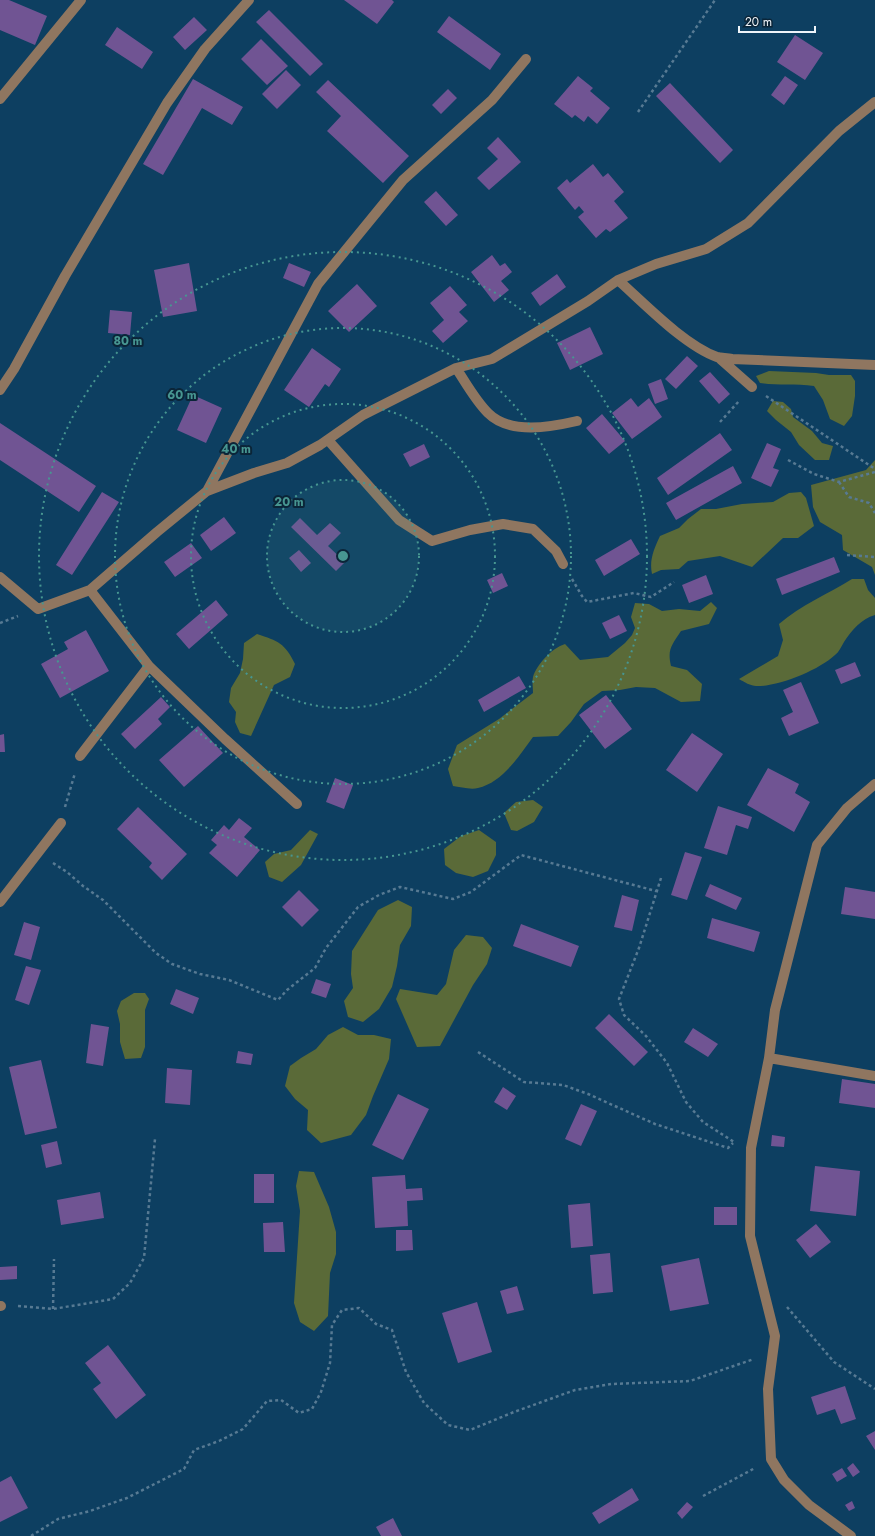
<svg xmlns="http://www.w3.org/2000/svg" width="875" height="1536" font-family="Jost,sans-serif">
<rect width="100%" height="100%" fill="#0d3f61"/>
<path fill="#5a6a38" d="M769 371 816 373 829 375H851L855 381V396L852 416 844 426 830 419 823 400 814 386C796 383 778 386 760 383L756 376Z
M773 401 783 402 791 409 793 417 812 431 822 443 833 446 829 460H815L799 445 791 432 776 420 767 411Z
M875 460V575L872 567 843 550 842 535 820 522 813 507 811 485 866 470Z
M801 492 806 498 814 526 798 538H783L752 567 720 556 688 561 679 569 661 570 652 574C649 560 654 549 660 536L679 528 688 519 701 509H716L742 504 773 502 789 493Z
M852 579H864L868 590 875 598V615C861 619 852 630 844 642 841 647 839 652 835 655 819 670 778 687 756 686 751 686 744 682 739 679L778 656 783 640 779 624C801 605 828 594 852 579Z
M711 602 717 608 709 624 681 631C672 645 667 649 671 666L687 670 702 684 700 701 681 702 655 688 636 687 620 690 602 691 584 704 571 722 558 736 533 737C519 756 503 782 478 788 471 790 460 787 453 786L448 769 457 745 499 719 533 693C533 688 532 682 533 677 537 664 552 648 565 644L580 660 608 657 625 643 632 635 635 628 631 617 635 603 649 604 662 611 679 609 700 611Z
M257 634C278 641 285 643 295 664L290 677 274 685 251 736 240 733 235 722 236 712 229 702 231 688 240 673 243 659 244 643Z
M533 800 543 807 534 822 517 831 511 830 504 813 516 802Z
M310 830 318 834 301 865 282 882 269 877 265 862 274 854 291 850Z
M479 830 496 842V855L488 871 473 877 456 873 445 865 444 849 461 836Z
M398 900 412 907 411 926 400 945 397 966 392 987 379 1009 363 1022 348 1017 344 1001 353 988 351 974 352 951 378 910Z
M466 935 483 937 492 948 487 964 473 985 440 1046 417 1047 396 999 400 989 437 995 446 984 454 950Z
M134 993H145L149 999 145 1010V1047L141 1058 125 1059 120 1042V1024L117 1011 121 1001Z
M343 1027 358 1035H374L391 1039 389 1059 373 1096 366 1115 351 1135 321 1143 307 1130 308 1110 295 1099 285 1086 290 1066 301 1058 316 1049 328 1035Z
M299 1171 314 1172 329 1207 336 1232V1254L330 1273 328 1316 314 1331 300 1322 294 1303 300 1211 296 1186Z"/>
<path fill="#705493" d="M0 0H9L47 16 35 45 0 30Z
M344 0H392L394 2 377 24Z
M269 10 323 64 310 76 256 22Z
M449 16 501 54 490 70 437 32Z
M194 17 207 30 185 50 173 37Z
M117 27 153 52 142 69 105 45Z
M795 35 823 53 805 80 777 62Z
M261 39 288 66 267 85 241 59Z
M286 70 301 85 277 109 262 94Z
M578 76 593 88 590 91 610 108 597 124 588 116 584 122 575 115 572 118 554 104Z
M785 76 798 85 784 105 771 95Z
M193 79 243 107 232 125 202 108 163 175 143 164Z
M328 80 409 156 383 183 327 131 341 116 316 92Z
M670 83 733 150 720 163 656 96Z
M448 89 457 98 441 114 432 105Z
M498 137 521 162 489 190 477 178 498 159 487 148Z
M593 164 603 177 608 173 624 192 614 201 628 218 610 232 606 229 596 238 578 217 584 212 579 206 575 210 557 188 567 179 570 183Z
M436 191 458 215 446 226 424 202Z
M492 255 500 266 505 263 512 272 501 281 509 290 494 302 471 272Z
M189 263 197 311 163 317 154 270Z
M289 263 311 272 304 287 283 278Z
M557 274 566 287 540 306 531 293Z
M357 284 377 306 349 332 328 311Z
M450 286 467 305 459 312 468 321 443 343 432 331 444 320 430 303Z
M110 310 132 312 130 335 108 333Z
M590 327 603 354 570 370 557 343Z
M312 348 341 369 329 387 325 384 309 407 284 390Z
M687 356 698 366 676 389 665 379Z
M710 372 730 394 719 404 699 381Z
M661 379 668 399 655 404 648 384Z
M193 395 222 408 206 443 177 430Z
M631 398 638 407 649 398 662 417 632 439 612 413Z
M602 414 625 441 609 454 586 428Z
M0 423 96 486 79 512 0 460Z
M720 433 732 450 668 495 657 478Z
M767 443 781 449 773 468 779 470 771 487 751 478Z
M424 444 430 457 410 467 403 454Z
M733 466 742 483 676 520 666 503Z
M102 492 119 502 72 575 56 565Z
M224 517 236 533 211 551 200 535Z
M300 518 317 535 330 523 341 533 328 546 345 562 336 571 291 527Z
M631 539 640 554 604 576 595 560Z
M191 543 202 558 175 577 164 562Z
M299 550 311 563 301 572 289 558Z
M834 557 840 572 782 595 776 579Z
M502 573 508 586 493 593 487 580Z
M706 575 713 594 689 603 682 585Z
M216 600 228 615 189 649 176 634Z
M619 615 627 631 610 639 602 623Z
M86 630 109 671 60 698 41 664 68 649 64 642Z
M855 662 861 676 841 684 835 670Z
M519 676 526 688 484 712 478 700Z
M801 682 819 723 789 736 781 718 793 712 783 690Z
M606 695 632 729 605 749 579 715Z
M161 697 170 707 158 719 162 724 135 749 121 734Z
M198 726 223 753 184 787 159 760Z
M692 733 723 754 697 792 666 770Z
M4 734 5 752H0V735Z
M768 768 799 784 795 793 810 802 794 832 747 805Z
M335 778 353 785 344 809 326 802Z
M718 806 752 817 748 829 736 825 727 855 704 848Z
M138 807 187 854 162 880 149 867 152 863 117 829Z
M239 818 252 828 244 837 260 850 237 877 209 853 217 845 211 840 224 825 229 830Z
M685 852 702 857 687 900 671 895Z
M710 884 742 898 736 910 705 896Z
M845 887 875 892V919L841 914Z
M299 890 319 910 302 927 282 907Z
M622 895 639 900 632 931 614 927Z
M712 918 760 932 754 952 707 938Z
M24 922 40 927 31 960 14 955Z
M521 924 579 946 571 967 513 946Z
M26 966 41 970 29 1005 15 1000Z
M316 979 331 984 326 998 311 993Z
M176 989 199 998 193 1014 170 1004Z
M609 1014 648 1052 634 1066 595 1028Z
M91 1024 109 1027 103 1066 86 1063Z
M693 1028 718 1044 708 1057 684 1042Z
M238 1051 253 1054 251 1065 236 1063Z
M41 1060 57 1128 25 1135 9 1067Z
M167 1068 192 1070 190 1105 165 1103Z
M842 1079 875 1084V1108L839 1103Z
M503 1087 516 1096 507 1110 494 1102Z
M398 1094 429 1109 403 1160 372 1145Z
M581 1104 597 1111 581 1146 565 1139Z
M772 1135 785 1137 784 1147 771 1146Z
M57 1141 62 1164 46 1168 41 1145Z
M815 1166 860 1171 856 1216 810 1211Z
M254 1174H274V1203H254Z
M405 1175 406 1189 422 1188 423 1200 407 1201 408 1226 375 1228 372 1177Z
M100 1192 104 1218 61 1225 57 1200Z
M590 1203 593 1246 571 1248 568 1205Z
M714 1207H737V1225H714Z
M283 1222 285 1252H264L263 1223Z
M816 1224 831 1242 810 1258 796 1240Z
M396 1230H412L413 1250 396 1251Z
M610 1253 613 1292 593 1294 590 1255Z
M699 1258 709 1304 670 1311 661 1266Z
M17 1266V1279L0 1280V1267Z
M517 1286 524 1310 507 1314 500 1291Z
M477 1302 492 1352 458 1363 442 1313Z
M108 1345 146 1395 116 1419 93 1389 101 1383 85 1363Z
M845 1386 856 1419 841 1424 835 1409 817 1415 811 1397Z
M875 1431V1450L866 1436Z
M853 1463 860 1472 853 1477 847 1468Z
M842 1468 847 1476 837 1482 832 1474Z
M11 1476 28 1508 0 1522V1482Z
M632 1488 639 1500 599 1524 592 1513Z
M852 1501 855 1508 849 1511 845 1505Z
M687 1502 693 1507 682 1519 677 1513Z
M393 1518 402 1536H381L376 1527Z"/>
<g fill="none" stroke-linecap="round" stroke-linejoin="round">
<path stroke="#577a93" stroke-width="2.5" stroke-dasharray="3 3" stroke-linecap="butt" d="M638 112 715 0
M766 396 875 469
M720 422 740 400
M788 460 814 474 839 482 875 472
M839 482 849 497 869 503 875 513
M847 555 875 557
M572 579 582 596 587 602 634 593 651 597 674 582
M0 623 18 616
M65 807 75 773
M53 863 67 872 83 886 103 900 156 953 172 964 200 974 229 980 278 1000 287 990 315 968 326 948 358 907 379 895 400 887 453 899 471 892 521 855 656 891
M661 878 639 948 619 999 624 1015 646 1036 667 1063 686 1102 703 1122 734 1142
M478 1052 524 1082 563 1085 588 1094 655 1124 728 1148 733 1143
M18 1306 53 1309 113 1299 130 1283 144 1258 155 1139
M787 1307 834 1362 875 1389
M53 1309 54 1259
M703 1496 755 1468
M31 1536 58 1519 90 1511 127 1498 184 1469 194 1450 219 1441 243 1429 267 1401 281 1400 299 1413 312 1409 321 1392 330 1363 332 1325 342 1310 359 1308 376 1324 392 1330 406 1372 424 1403 448 1425 470 1430 514 1412 575 1390 611 1384 690 1381 754 1359"/>
<path stroke="#8f7660" stroke-width="10" d="M0 99 81 0
M618 280C645 304 684 345 717 357 722 358 727 358 732 359L875 365
M718 357 752 387
M456 368C466 383 475 400 488 413 510 435 551 427 577 421
M0 390 14 369 65 276 167 103 205 49 249 0
M328 440 399 520 432 541 470 530 503 524 533 529 556 551 563 564
M207 491 318 284 403 180 492 100 526 59
M0 577 38 609 90 590 157 532 207 491 254 473 287 463 320 445 363 415 456 368 492 359 588 301 618 280 656 264 706 249 748 223 839 131 875 102
M90 590 149 666 225 739 297 804
M80 756 149 666
M0 902 61 823
M769 1058 875 1076
M0 1306H1
M851 1536 809 1505 784 1480 771 1459 768 1389 775 1336 750 1236 751 1148 769 1058 775 1010 817 845 847 808 875 784"/>
</g>
<circle cx="343" cy="556" r="76" fill="#479691" fill-opacity=".12"/>
<g fill="none" stroke="#479691" stroke-width="2" stroke-dasharray="2 4">
<circle cx="343" cy="556" r="76"/>
<circle cx="343" cy="556" r="152"/>
<circle cx="343" cy="556" r="228"/>
<circle cx="343" cy="556" r="304"/>
</g>
<circle cx="343" cy="556" r="6" fill="#479691" stroke="#0b2538" stroke-width="2"/>
<g font-size="12" text-anchor="middle" font-weight="bold" fill="#479691" stroke="#0b2538" stroke-width="4" stroke-linejoin="round" paint-order="stroke">
<text x="128" y="345">80 m</text>
<text x="182" y="399">60 m</text>
<text x="236" y="453">40 m</text>
<text x="289" y="506">20 m</text>
</g>
<path d="M739 26v6h76v-6" fill="none" stroke="#eef4f9" stroke-width="2"/>
<text x="745" y="26" font-size="12" fill="#eef4f9" stroke="#0b2538" stroke-width="3" paint-order="stroke">20 m</text>
</svg>
